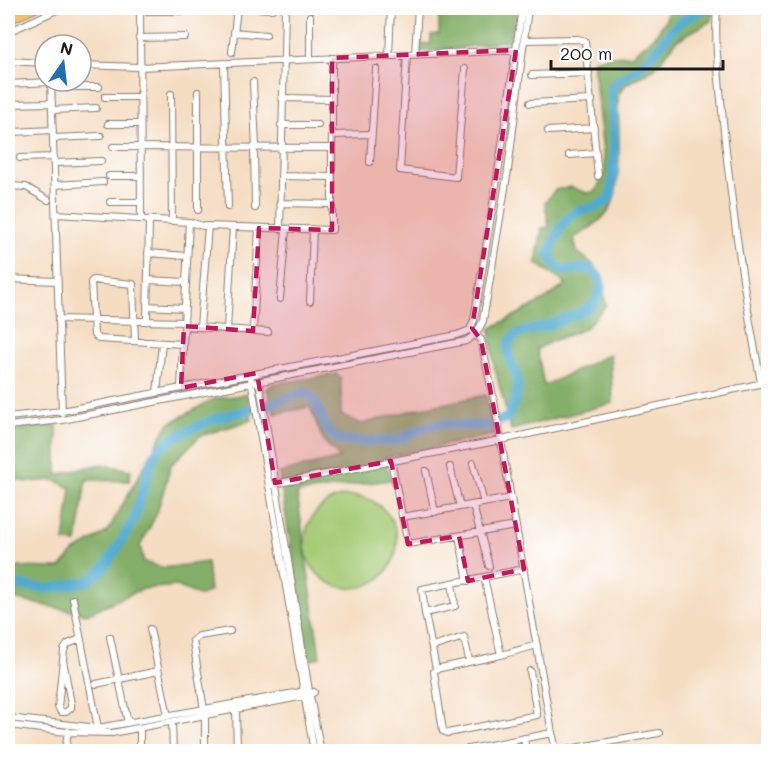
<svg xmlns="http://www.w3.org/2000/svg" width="776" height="759" font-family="Mali,sans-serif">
<rect width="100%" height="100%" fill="#fff"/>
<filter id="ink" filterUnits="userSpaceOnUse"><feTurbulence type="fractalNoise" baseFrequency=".0167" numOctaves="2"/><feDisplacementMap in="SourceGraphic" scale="12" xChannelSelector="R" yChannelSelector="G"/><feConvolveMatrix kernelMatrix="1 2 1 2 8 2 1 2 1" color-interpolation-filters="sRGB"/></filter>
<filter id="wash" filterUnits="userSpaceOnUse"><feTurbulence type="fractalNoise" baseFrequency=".008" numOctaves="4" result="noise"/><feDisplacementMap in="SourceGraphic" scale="24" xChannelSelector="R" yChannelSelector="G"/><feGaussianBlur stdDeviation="1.35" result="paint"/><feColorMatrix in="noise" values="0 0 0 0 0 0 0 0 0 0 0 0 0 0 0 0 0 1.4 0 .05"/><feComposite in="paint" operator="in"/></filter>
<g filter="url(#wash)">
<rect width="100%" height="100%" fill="#f5ddc2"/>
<path fill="#a5cb76" stroke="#607449" stroke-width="1.5" d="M305 542a46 46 0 1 1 92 0a46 46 0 1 1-92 0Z"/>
<path fill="#84af67" stroke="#506642" stroke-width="1.5" d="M439 8H516L510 40 461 48 420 52V44H431V35L439 34Z
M668 8H714L711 21 677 40 655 68 625 85 618 95C618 122 624 189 609 210 600 223 587 230 574 238L577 252C604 270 601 276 606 306L584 329 552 341 537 349 544 386 610 354 613 403 511 430 494 365 490 329 546 299 566 284 536 263 542 228 549 227 545 203 555 190 571 187 587 193 596 191 605 171 593 60 611 56 631 55 654 37 666 20Z
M337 374 341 379V415L362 424 413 410 486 395 494 435 384 458 391 480 297 493 320 657 309 661 279 473 340 458 323 440 310 407 275 414 267 389 273 384Z
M247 394 252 420 200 436 171 465 157 513 140 546 144 562 163 568 207 562 210 591 200 596 177 586 142 589 86 614 8 598V567L60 568 75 551 107 532 168 424 214 399Z
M57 425V475L101 464 131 470 129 481 86 480 77 543 64 542 71 488 55 480 27 482 8 477V430Z"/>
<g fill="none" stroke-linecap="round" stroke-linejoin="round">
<path stroke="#51aace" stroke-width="10" d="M8 584 49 589 89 581 103 569 118 547 135 517 151 463 159 449 174 437 214 419 274 403 305 392C323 401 319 434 342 441H395L424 428 439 424 487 426 508 417C514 405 520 391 517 377 514 366 504 352 510 341 515 332 530 331 539 328 550 325 583 313 591 306 596 302 599 296 600 290 603 281 597 273 589 268L564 271 556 266 549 254C555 241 560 224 572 215 582 207 602 209 609 198 618 182 613 108 611 88 619 78 624 78 634 71 651 60 662 41 676 26 684 18 697 12 709 8"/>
</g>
</g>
<g filter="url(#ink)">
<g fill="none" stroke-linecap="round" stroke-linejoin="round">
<defs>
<path id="minor" d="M140 8 141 219
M256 8 272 9
M717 8C714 45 720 85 723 122 732 210 744 296 761 382
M140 11H187
M8 32 61 8
M234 32 266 35
M139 38 185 37
M524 40 578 39 585 41 598 176
M232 52 237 8
M415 54 418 8
M389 55 391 8
M407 55 400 170 456 177 465 69
M310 59V16
M8 61 45 63
M224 64 228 207
M81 65 139 67 518 50
M532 75 589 73
M51 81 62 413
M253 82 256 148
M8 84 51 82
M51 87H99
M198 92V210
M171 94 172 221
M105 97H139
M282 98 332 99
M530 103 592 100
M8 104 52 103
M52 110 96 108
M108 124H140
M281 125H318
M548 131 594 128
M13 132 53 130
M332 135 372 134
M53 138 101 136
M113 147 332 148
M254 148 255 208
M569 155 596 153
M20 158 54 157
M370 162 376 69
M55 163 101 161
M109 176H140
M281 176 332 177
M55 185 103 182
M8 186 26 187 48 200
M110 202H141
M280 203 332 204
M56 214 189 222 203 226 332 230V58
M280 229 285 8
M148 253 187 256
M8 279 57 281
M148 280 186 282
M280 299 286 229
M310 301 313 230
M147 306 185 308
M58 319 184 322
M147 321 149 220
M184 326 268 332
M200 327 208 226
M227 329 233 227
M253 331 259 228
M473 332 481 340 494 401 552 733 557 752
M135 341 133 284 93 280 91 282 94 335 99 339 183 344
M251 379 314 752
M259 380 309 691 321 752
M181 388 189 222
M157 393 162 343
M8 417 62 411 457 335 470 330 474 320 497 179 522 8
M8 426 62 420 466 341 476 334 483 321 508 170 528 8
M391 461 408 544 516 526
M473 463 484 503
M450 467 460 507
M426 471 435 512
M269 485 501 440 768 382
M473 505 489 566
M402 517 511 498
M459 536 468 581
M452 583 484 577
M73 599 98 728
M425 613 455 606 452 583 422 589 425 613 436 669 501 655 484 577 524 569
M150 629 168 716
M110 637 128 723
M432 647 464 637 469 660
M501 655 537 645
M63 660 71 704V708L66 712H61L58 707 64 650 68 644 80 639
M434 672 443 731 448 733 537 715 530 671
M96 684 158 671
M204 710 193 641 199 636 230 631
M236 710 237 752
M205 716V752
M8 718 98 728 306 691
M172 722 173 752
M8 725 67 732 112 733 310 695 314 692
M140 728V752
M524 738 526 752
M557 751 659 733
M65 752 68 731
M453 752 552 733"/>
<path id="major" d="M8 20 35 8"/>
</defs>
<use href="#minor" stroke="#887c6f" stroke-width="8"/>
<use href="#major" stroke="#887c6f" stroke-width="10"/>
<use href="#minor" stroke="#fff" stroke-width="6"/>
<use href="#major" stroke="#f2c26a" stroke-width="8"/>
</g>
</g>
<path fill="#c2185b" fill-opacity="0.2" stroke="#c2185b" stroke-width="4.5" stroke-dasharray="12 8" stroke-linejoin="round" d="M516 50 472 328 481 340 524 569 468 581 459 536 408 544 391 461 275 483 257 373 181 388 184 326 253 331 259 228 332 230V58Z"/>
<rect width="776" height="759" fill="none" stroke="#fff" stroke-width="30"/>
<g transform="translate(63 63) rotate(14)"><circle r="28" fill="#ffffff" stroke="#a4a4a4" stroke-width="1.5"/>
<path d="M0-4.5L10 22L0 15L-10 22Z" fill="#1f6fb2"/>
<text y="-9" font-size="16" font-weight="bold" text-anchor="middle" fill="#1c1c1c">N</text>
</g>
<path d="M551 60v9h172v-9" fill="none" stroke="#1c1c1c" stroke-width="3"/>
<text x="560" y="60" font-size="18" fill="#1c1c1c" stroke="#ffffff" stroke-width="4.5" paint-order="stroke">200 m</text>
</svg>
